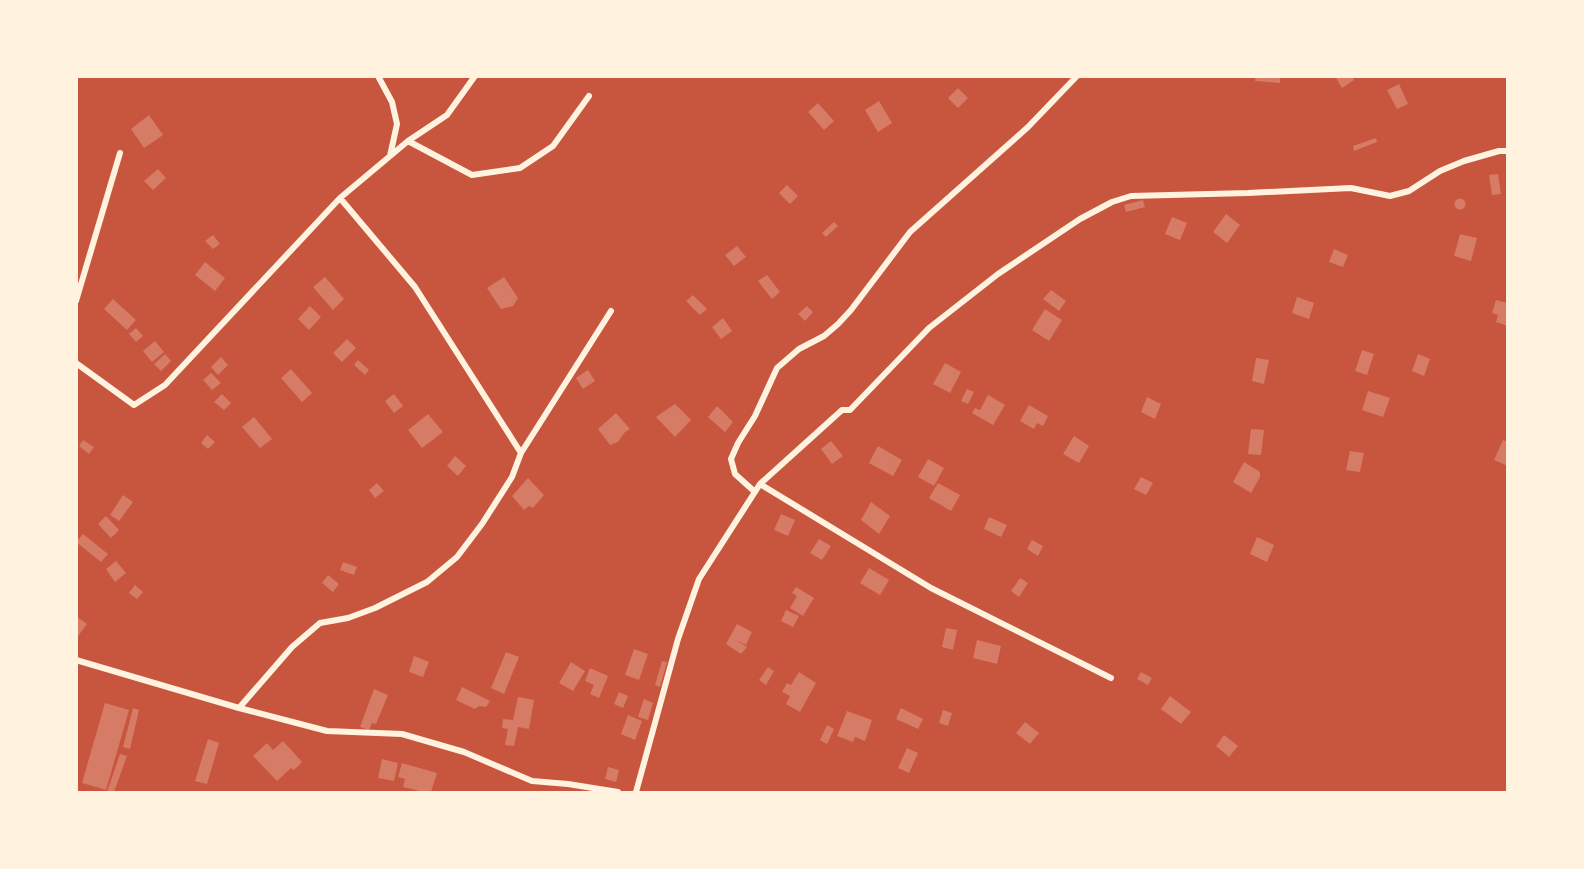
<svg xmlns="http://www.w3.org/2000/svg" width="1584" height="869" font-family="Ubuntu,sans-serif">
<rect width="100%" height="100%" fill="#c8553d"/>
<path fill="#d67c66" d="M1256 76H1280V83L1255 81Z
M1335 76H1352L1354 80 1342 88Z
M1399 84 1408 104 1397 109 1387 90Z
M958 88 968 98 958 108 948 98Z
M879 101 892 123 878 132 865 110Z
M818 103 834 121 824 130 808 112Z
M149 115 163 135 144 148 131 129Z
M1376 138 1377 142 1354 151 1353 146Z
M158 169 166 178 153 190 144 181Z
M1498 174 1501 194 1492 195 1489 175Z
M787 185 798 196 790 204 779 193Z
M1454.5 204a5.5 5.5 0 1 1 11 0a5.5 5.5 0 1 1-11 0Z
M1143 200 1145 207 1126 212 1124 205Z
M1226 214 1240 225 1227 243 1213 232Z
M1172 217 1187 223 1180 240 1165 234Z
M834 222 838 226 826 237 822 233Z
M1460 234 1477 238 1471 261 1454 256Z
M213 235 220 244 213 249 205 241Z
M737 246 746 257 734 266 725 255Z
M1334 249 1348 255 1343 267 1329 262Z
M205 262 225 278 215 291 195 275Z
M767 275 780 292 772 299 758 281Z
M325 277 344 299 333 310 313 287Z
M504 277 518 298 513 306 501 309 487 288Z
M1051 290 1066 301 1059 311 1043 299Z
M693 295 707 309 700 315 686 301Z
M1297 297 1314 303 1309 319 1292 313Z
M113 299 136 320 127 330 104 309Z
M1496 300 1508 303V326L1496 322 1498 315 1492 313Z
M310 306 321 317 309 330 298 319Z
M807 306 813 312 805 321 798 314Z
M1045 309 1062 320 1049 341 1032 330Z
M723 318 732 331 721 339 712 327Z
M136 328 143 336 136 342 129 334Z
M347 339 356 348 342 362 333 353Z
M155 341 164 352 152 362 143 351Z
M1362 350 1374 354 1367 375 1355 371Z
M165 354 171 361 161 371 154 364Z
M1418 354 1430 359 1424 376 1412 371Z
M221 357 228 365 218 375 211 367Z
M1256 358 1269 360 1264 384 1252 381Z
M358 360 369 370 365 375 354 365Z
M945 363 961 372 950 393 933 384Z
M291 369 312 393 302 402 281 378Z
M588 370 595 381 583 389 576 378Z
M211 373 221 383 212 390 203 380Z
M967 389 974 392 968 404 961 401Z
M1368 391 1390 398 1383 417 1362 410Z
M222 394 231 403 224 410 214 402Z
M394 394 403 406 394 413 385 401Z
M988 395 1005 405 993 425 972 413 975 408 980 410Z
M1147 397 1161 404 1155 419 1141 412Z
M675 404 691 420 675 437 656 417Z
M1029 405 1048 416 1043 426 1037 423 1034 429 1020 421Z
M717 406 733 422 725 432 708 417Z
M616 413 630 429 624 433 618 442 610 445 598 429Z
M428 414 443 432 422 448 408 430Z
M254 417 272 439 260 448 242 427Z
M1251 429 1264 430 1261 455 1248 454Z
M207 435 215 442 208 449 201 443Z
M1074 436 1089 446 1079 463 1063 454Z
M83 440 94 447 89 454 79 446Z
M1503 440 1508 442V466L1494 460Z
M831 441 843 456 832 464 821 449Z
M878 446 902 460 893 476 869 463Z
M1350 451 1364 453 1360 472 1346 470Z
M455 456 466 466 458 476 447 466Z
M928 459 944 468 934 486 918 477Z
M1244 462 1260 472V477L1251 493 1233 482Z
M1141 477 1153 483 1146 495 1134 489Z
M528 478 544 495 533 508 529 506 524 510 512 496Z
M377 483 384 491 375 498 369 490Z
M938 483 960 495 951 511 929 498Z
M123 495 133 502 119 521 110 515Z
M871 502 890 516 879 534 861 520Z
M781 514 795 520 788 536 774 530Z
M106 516 119 530 111 538 98 524Z
M989 517 1007 525 1001 537 984 529Z
M83 534 108 554 101 562 76 542Z
M1257 537 1274 545 1267 562 1250 554Z
M819 539 831 546 822 560 810 553Z
M1032 540 1043 546 1038 556 1027 549Z
M116 561 126 573 115 582 106 569Z
M343 562 357 567 354 575 340 570Z
M869 568 889 580 880 595 860 583Z
M328 575 339 584 333 592 322 583Z
M1020 578 1028 583 1019 597 1011 591Z
M135 585 143 592 137 599 129 593Z
M796 587 814 598 803 616 790 608 797 596 792 593Z
M786 610 799 616 793 627 781 621Z
M76 616 87 624 78 636 76 634Z
M737 624 752 632 746 645 736 640 747 647 741 654 726 644Z
M946 628 957 630 953 650 942 647Z
M977 640 1001 646 997 664 973 658Z
M634 649 648 654 639 680 625 675Z
M506 652 519 657 504 694 491 688Z
M414 656 429 662 423 677 409 672Z
M662 661 667 662 660 687 655 685Z
M571 662 585 671 573 691 559 683Z
M768 667 774 671 766 685 759 680Z
M590 668 608 676 599 698 590 694 594 685 585 681Z
M799 672 816 683 800 712 786 704 790 696 782 692 787 683 791 685Z
M1141 672 1152 678 1148 685 1137 679Z
M462 687 490 701 486 707 479 706 475 709 456 700Z
M374 689 388 695 376 724 372 723 369 730 360 727Z
M619 692 628 696 623 708 614 704Z
M1170 696 1191 712 1181 724 1161 709Z
M518 697 534 700 529 729 518 727 514 746 505 745 508 729 502 728 503 719 513 720Z
M644 699 653 703 648 720 638 717Z
M105 703 129 710 106 790 82 783Z
M133 708 139 710 130 749 123 747Z
M901 708 923 719 918 729 896 719Z
M943 710 952 713 948 726 939 723Z
M847 711 872 720 865 741 855 737 853 742 837 736Z
M628 715 642 721 635 740 621 734Z
M1025 722 1039 733 1030 744 1016 733Z
M827 725 834 729 827 744 820 740Z
M1224 735 1238 746 1229 757 1216 746Z
M208 739 219 743 207 784 195 781Z
M283 741 302 762 294 770 291 768 277 781 253 756 267 743 273 750Z
M907 748 918 753 909 773 898 768Z
M120 754 127 756 114 792H107Z
M382 759 398 763 394 781 378 778Z
M402 763 437 773 431 792H424L403 787 405 779 398 777Z
M608 767 619 770 616 782 605 779Z"/>
<g fill="none" stroke-linecap="round" stroke-linejoin="round">
<path stroke="#fff3e0" stroke-width="6" d="M378 76 392 102 397 124 390 156
M408 141 472 175 520 168 553 146 589 96
M340 198 415 287 521 453
M76 301 120 153
M76 363 134 405 165 385 340 198 408 141 447 115 475 76
M760 484 931 588 1111 678
M755 492 735 474 731 459 738 443 755 416 777 368 799 349 824 336 838 324 851 310 910 232 1028 127 1077 76
M76 660 239 708 327 731 402 734 464 752 532 781 568 784 618 792
M239 708 292 647 320 623 348 618 375 608 427 582 457 557 482 524 512 477 521 453 611 311
M636 792 678 639 699 579 760 484 842 410H850L929 328 998 274 1080 219 1112 202 1131 196 1248 193 1351 188 1390 196 1409 191 1440 171 1464 161 1499 151H1508"/>
</g>
<rect width="1584" height="869" fill="none" stroke="#fff3e0" stroke-width="156"/>
</svg>
